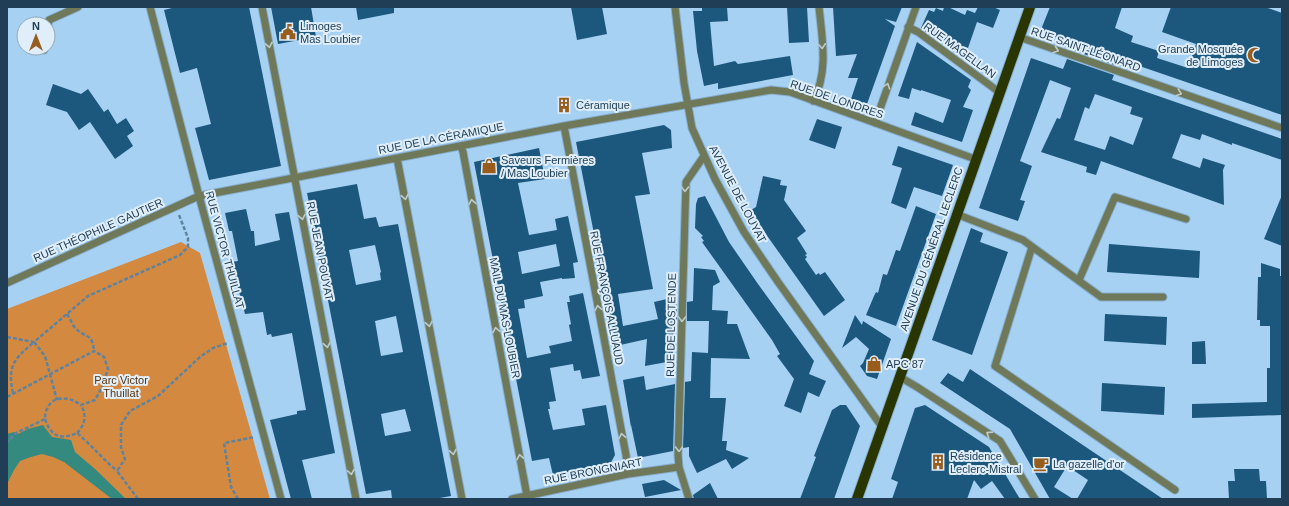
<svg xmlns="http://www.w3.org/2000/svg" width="1289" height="506" font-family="Arial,sans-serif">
<rect width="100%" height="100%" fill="#a6d1f3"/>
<path fill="#d48940" d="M181 242 200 253 270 499H7V309Z"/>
<path fill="#348a7e" d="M43 425 52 437 71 440 75 452 95 469 126 499H112L64 462 53 457 42 454 31 457 20 461 14 470 7 484V434L14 432 18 434 28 429Z"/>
<path fill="#1c577d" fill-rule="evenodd" d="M176 7H249L281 166 209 180 195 128 211 124 197 68 180 73 164 10Z
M271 7H311L316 37 278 44Z
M356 7H394V13L358 20Z
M571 7H602L607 34 577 40Z
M702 7H727L728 21 710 22 714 66 735 61 738 64 790 56 793 75 718 89V83L704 86 697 51 693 11H702Z
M787 7H807L809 42 789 43Z
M833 7H902L896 22 885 19 895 26 867 104 851 99 858 78H848L857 54 836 56Z
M944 7H948L965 15 967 10 975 13 978 7H993L1000 10 993 28 977 22 968 48 930 35 921 28 929 10 934 12 936 8 943 11Z
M1050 7H1122L1115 28 1133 36 1131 42 1159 51 1157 58 1188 68 1196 44 1162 32 1171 7H1265L1282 13V115L1119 59 1117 66 1070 49 1073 43 1046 34 1042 27Z
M917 42 971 80 968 87 971 90 963 107 973 110 962 142 911 125 915 112 943 123 951 100 921 90V91L912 88 909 99 898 96Z
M1031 58 1063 69 1067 59 1114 75 1112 80 1282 139V160L1232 143V145L1202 134 1200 140 1181 134 1172 158 1200 168 1203 158 1225 165 1223 170 1224 205 1101 161 1096 175 1086 172 1087 167 1041 152 1057 118 1060 119 1071 88 1050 80 1020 161 1032 166 1020 200 1025 201 1018 221 979 208ZM1095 94 1132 107 1130 114 1143 118 1133 145 1110 136 1105 150 1074 140 1085 107 1089 109Z
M53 84 81 94 88 89 104 112 108 109 117 124 126 118 134 131 127 136 133 146 115 159 90 122 79 130 67 112 46 105Z
M817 119 842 127 835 149 809 140Z
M664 125 671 130 672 148 642 153 650 194 635 196 653 289 618 294 623 326 658 319 654 302 667 299 668 306 677 304V321H674L673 357H667V362L645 366 647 339 616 346 576 142Z
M898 146 953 165 942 196 914 187 906 209 891 203 902 168 892 165Z
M539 148 545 179 518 183 529 235 557 230 555 219 568 216 578 262 573 263 575 278 562 279V278L540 282 543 296 524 300 525 308 518 309 527 358 551 353 549 346 572 341 569 325 571 324 567 302H570L569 296 583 293 600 376 582 379 580 370 574 371 573 364 550 368 556 401 549 402 550 409H548L553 430 585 425 582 409 606 405 615 455 610 464 553 475 549 458 532 461 474 162ZM556 244 560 266 522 274 518 252Z
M763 176 781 180 780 185 787 186 784 200 806 231 797 238 807 254 805 255 807 257 805 259 816 275 819 273 820 275 825 272 845 300 824 316 768 237 751 210 756 207Z
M357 184 364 219 376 217 379 227 398 224 451 496 434 499H392L391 490 366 494 307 193ZM375 245 381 272 380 273 381 280 356 285 349 250ZM396 316 403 352 381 356 375 321ZM405 409 411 431 385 436 381 414Z
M1282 195V246L1264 239Z
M705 196 729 242 758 284 814 361 809 374 826 381 819 397 808 392 801 413 784 406 794 379 777 356 780 354 772 340 702 242 704 241 701 237 703 236 695 228 696 204 698 198Z
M916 206 936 214 896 326 866 315 874 296 876 292 878 293 883 274 887 275 896 250 900 251Z
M246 209 251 231H254L255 246 280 240 275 214 289 212 335 453 302 460 312 499H291L270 420 297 414V411L306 410 292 333 272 337 271 334 267 335 263 312 245 314 231 262 238 261 232 231H229L225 213Z
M971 228 983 233 980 242 1008 252 972 355 932 340Z
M1109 244 1200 251 1199 278 1107 272Z
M1261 263 1280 269V276H1281L1282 415 1192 418V404L1267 402V368H1270V326H1260V320H1257L1258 277H1261Z
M694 268 715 270 720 282 713 286 712 310 728 311 727 324H737L750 359 711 358 710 398H726L722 441H727L726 450 749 458 732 469 726 459 697 473 689 456V447L683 448 685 382 691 381 692 352 708 353 709 321H687V302L693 301Z
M1105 314 1167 317 1166 345 1104 341Z
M855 315 862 325 863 321 891 339 877 379 867 376 860 366 863 363 869 349 856 337 842 348Z
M1205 341 1206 364H1192V342Z
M970 369 1163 499H1077L1088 480 1067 466 1054 487 1073 499H1050L1010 429 940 383 948 373 963 382Z
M644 376 646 390 675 384 673 451 638 458 631 425V427L623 380Z
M1102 383 1165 387 1164 415 1101 411Z
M840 405H846L860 426 834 499H800L816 457 814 456 832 410Z
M925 405 989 447 1020 499H1005L992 481 981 489 974 480 967 499H892L898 482 891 479 915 408Z
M1234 469H1259L1260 481H1266L1267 499H1229L1228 481H1235Z
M664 480 681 490 645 497 642 484Z
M710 483 718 499H694L693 495Z"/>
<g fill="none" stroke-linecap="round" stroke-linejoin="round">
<defs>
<path id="minor" d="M150 7 199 196 281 499
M262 7 356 499
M675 7 684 83 692 128 715 179 744 232 778 282 882 427
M48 25 49 20 78 7
M908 27 918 32 999 92
M1019 37 1282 128
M44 50V48
M813 101C829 72 822 38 819 7
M875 123 916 7
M564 126 626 455 628 474
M461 146 463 152 527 496
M397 158 462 499
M956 214 1023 240 1101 297H1163
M1032 247 995 366 1175 490
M1079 280 1115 197 1186 219
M7 283 199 196 564 126 771 90 790 92 975 159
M900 377 917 387 1000 441 1035 499
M512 499 628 474 679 467
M689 499 679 467 678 455 686 182 704 156"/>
<path id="major" d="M857 499 1030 7"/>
</defs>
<use href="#minor" stroke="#86aecd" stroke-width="9"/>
<use href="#major" stroke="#86aecd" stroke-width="12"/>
<path stroke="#5f839f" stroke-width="2.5" stroke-dasharray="4 2" stroke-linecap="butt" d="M67 314C70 318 72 324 75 328 86 339 92 332 94 351
M7 337 34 342 88 296 180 255 188 247V238L179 215
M13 393C7 366 14 359 34 342L45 356 57 400
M7 397 94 351 104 357 108 369 102 387 95 400 81 405C70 397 53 394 47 409 45 412 45 417 45 419L16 433 7 442
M45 419C51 437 61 440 77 433 91 445 103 459 117 471
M77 433C85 425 87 415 81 405
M138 499 117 471 125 459 121 447V425L130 411 158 396 200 357 213 348 228 343
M238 499 231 487 224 443 255 437"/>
<use href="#minor" stroke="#6f7959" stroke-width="7"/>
<use href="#major" stroke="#2a3601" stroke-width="10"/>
</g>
<defs><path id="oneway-chevron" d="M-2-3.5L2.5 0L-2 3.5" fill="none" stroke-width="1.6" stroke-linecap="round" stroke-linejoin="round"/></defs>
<g stroke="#becbca">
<use href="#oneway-chevron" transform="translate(269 45) rotate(79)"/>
<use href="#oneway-chevron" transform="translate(822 46) rotate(86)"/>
<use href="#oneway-chevron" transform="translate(1056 50) rotate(19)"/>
<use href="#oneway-chevron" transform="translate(887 86) rotate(-71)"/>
<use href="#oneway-chevron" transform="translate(1179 93) rotate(19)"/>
<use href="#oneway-chevron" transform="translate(685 189) rotate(91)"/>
<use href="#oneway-chevron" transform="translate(405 197) rotate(79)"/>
<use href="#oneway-chevron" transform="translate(472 202) rotate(-101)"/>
<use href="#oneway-chevron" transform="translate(302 217) rotate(79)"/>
<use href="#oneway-chevron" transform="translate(598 308) rotate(-101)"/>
<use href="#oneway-chevron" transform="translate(682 319) rotate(91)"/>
<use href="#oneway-chevron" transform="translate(429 324) rotate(79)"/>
<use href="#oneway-chevron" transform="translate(496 330) rotate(-101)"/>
<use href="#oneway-chevron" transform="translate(327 345) rotate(79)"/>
<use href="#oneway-chevron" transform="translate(989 434) rotate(-147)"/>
<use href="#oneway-chevron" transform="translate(622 436) rotate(-101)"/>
<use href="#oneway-chevron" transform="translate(679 449) rotate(91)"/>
<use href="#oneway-chevron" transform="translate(453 452) rotate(79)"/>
<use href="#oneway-chevron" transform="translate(520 457) rotate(-101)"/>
<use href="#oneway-chevron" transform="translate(351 472) rotate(79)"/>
</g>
<defs>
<symbol id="civic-bare" viewBox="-9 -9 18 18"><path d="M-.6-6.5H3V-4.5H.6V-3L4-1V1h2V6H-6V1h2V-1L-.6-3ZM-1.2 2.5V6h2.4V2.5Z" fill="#985c1d" stroke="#e0eefa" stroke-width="2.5" paint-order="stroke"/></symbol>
<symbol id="mosque-bare" viewBox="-9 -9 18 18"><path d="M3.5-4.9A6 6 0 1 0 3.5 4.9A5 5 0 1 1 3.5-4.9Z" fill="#985c1d" stroke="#e0eefa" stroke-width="2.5" paint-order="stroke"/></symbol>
<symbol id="building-bare" viewBox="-9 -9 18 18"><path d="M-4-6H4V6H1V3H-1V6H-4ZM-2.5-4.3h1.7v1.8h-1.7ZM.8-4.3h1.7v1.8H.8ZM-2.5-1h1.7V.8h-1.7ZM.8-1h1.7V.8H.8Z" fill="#985c1d" stroke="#e0eefa" stroke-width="2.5" paint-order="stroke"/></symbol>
<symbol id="shop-bare" viewBox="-9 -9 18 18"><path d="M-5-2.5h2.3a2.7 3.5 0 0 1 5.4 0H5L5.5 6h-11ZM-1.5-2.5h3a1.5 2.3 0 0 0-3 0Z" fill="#985c1d" stroke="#e0eefa" stroke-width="2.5" paint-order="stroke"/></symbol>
<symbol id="cafe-bare" viewBox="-9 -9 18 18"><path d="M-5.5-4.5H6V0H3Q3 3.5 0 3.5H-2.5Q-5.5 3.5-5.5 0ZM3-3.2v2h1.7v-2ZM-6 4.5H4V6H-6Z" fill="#985c1d" stroke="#e0eefa" stroke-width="2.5" paint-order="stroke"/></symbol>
</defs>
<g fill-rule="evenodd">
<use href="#civic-bare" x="277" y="21" width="22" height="22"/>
<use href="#mosque-bare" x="1244" y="44" width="22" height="22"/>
<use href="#building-bare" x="553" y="94" width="22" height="22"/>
<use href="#shop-bare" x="478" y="155" width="22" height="22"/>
<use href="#shop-bare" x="863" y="353" width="22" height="22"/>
<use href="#building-bare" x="927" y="451" width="22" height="22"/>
<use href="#cafe-bare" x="1030" y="453" width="22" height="22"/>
</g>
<g text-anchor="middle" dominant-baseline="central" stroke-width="4" stroke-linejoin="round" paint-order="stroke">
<g font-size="11" fill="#203f56" stroke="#e0eefa" text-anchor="start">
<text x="300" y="26">Limoges<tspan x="300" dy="13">Mas Loubier</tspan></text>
<text x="1243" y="49" text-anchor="end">Grande Mosquée<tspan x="1243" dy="13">de Limoges</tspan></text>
<text x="576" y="105">Céramique</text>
<text x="501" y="160">Saveurs Fermières<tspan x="501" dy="13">/ Mas Loubier</tspan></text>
<text x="886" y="364">APC 87</text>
<text x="950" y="456">Résidence<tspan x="950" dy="13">Leclerc-Mistral</tspan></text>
<text x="1053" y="464">La gazelle d'or</text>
</g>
<g font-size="11" fill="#203f56" stroke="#e0eefa">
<text transform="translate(1086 49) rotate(19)">RUE SAINT-LÉONARD</text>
<text transform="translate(960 50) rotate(36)">RUE MAGELLAN</text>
<text transform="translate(837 99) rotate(19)">RUE DE LONDRES</text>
<text transform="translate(441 138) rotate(-11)">RUE DE LA CÉRAMIQUE</text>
<text transform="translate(738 194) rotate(62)">AVENUE DE LOUYAT</text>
<text transform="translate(98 230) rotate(-24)">RUE THÉOPHILE GAUTIER</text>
<text transform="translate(931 249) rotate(-71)">AVENUE DU GÉNÉRAL LECLERC</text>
<text transform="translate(225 250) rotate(75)">RUE VICTOR THUILLAT</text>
<text transform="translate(320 251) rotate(79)">RUE JEAN POUYAT</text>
<text transform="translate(607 298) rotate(79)">RUE FRANÇOIS ALLUAUD</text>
<text transform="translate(505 318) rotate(79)">MAIL DU MAS-LOUBIER</text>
<text transform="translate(671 325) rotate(-89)">RUE DE LOSTENDE</text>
<text transform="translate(593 471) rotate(-11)">RUE BRONGNIART</text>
</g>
<g font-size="11" fill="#553210" stroke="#e0eefa">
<text x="121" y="380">Parc Victor<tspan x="121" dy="13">Thuillat</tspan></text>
</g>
</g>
<rect width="1289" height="506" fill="none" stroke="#203f56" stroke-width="16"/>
<g transform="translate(36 36)"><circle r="19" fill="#e0eefa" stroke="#93a8b8"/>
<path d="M0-3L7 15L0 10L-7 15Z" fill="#985c1d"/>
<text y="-6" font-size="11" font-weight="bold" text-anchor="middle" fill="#203f56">N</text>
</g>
</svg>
